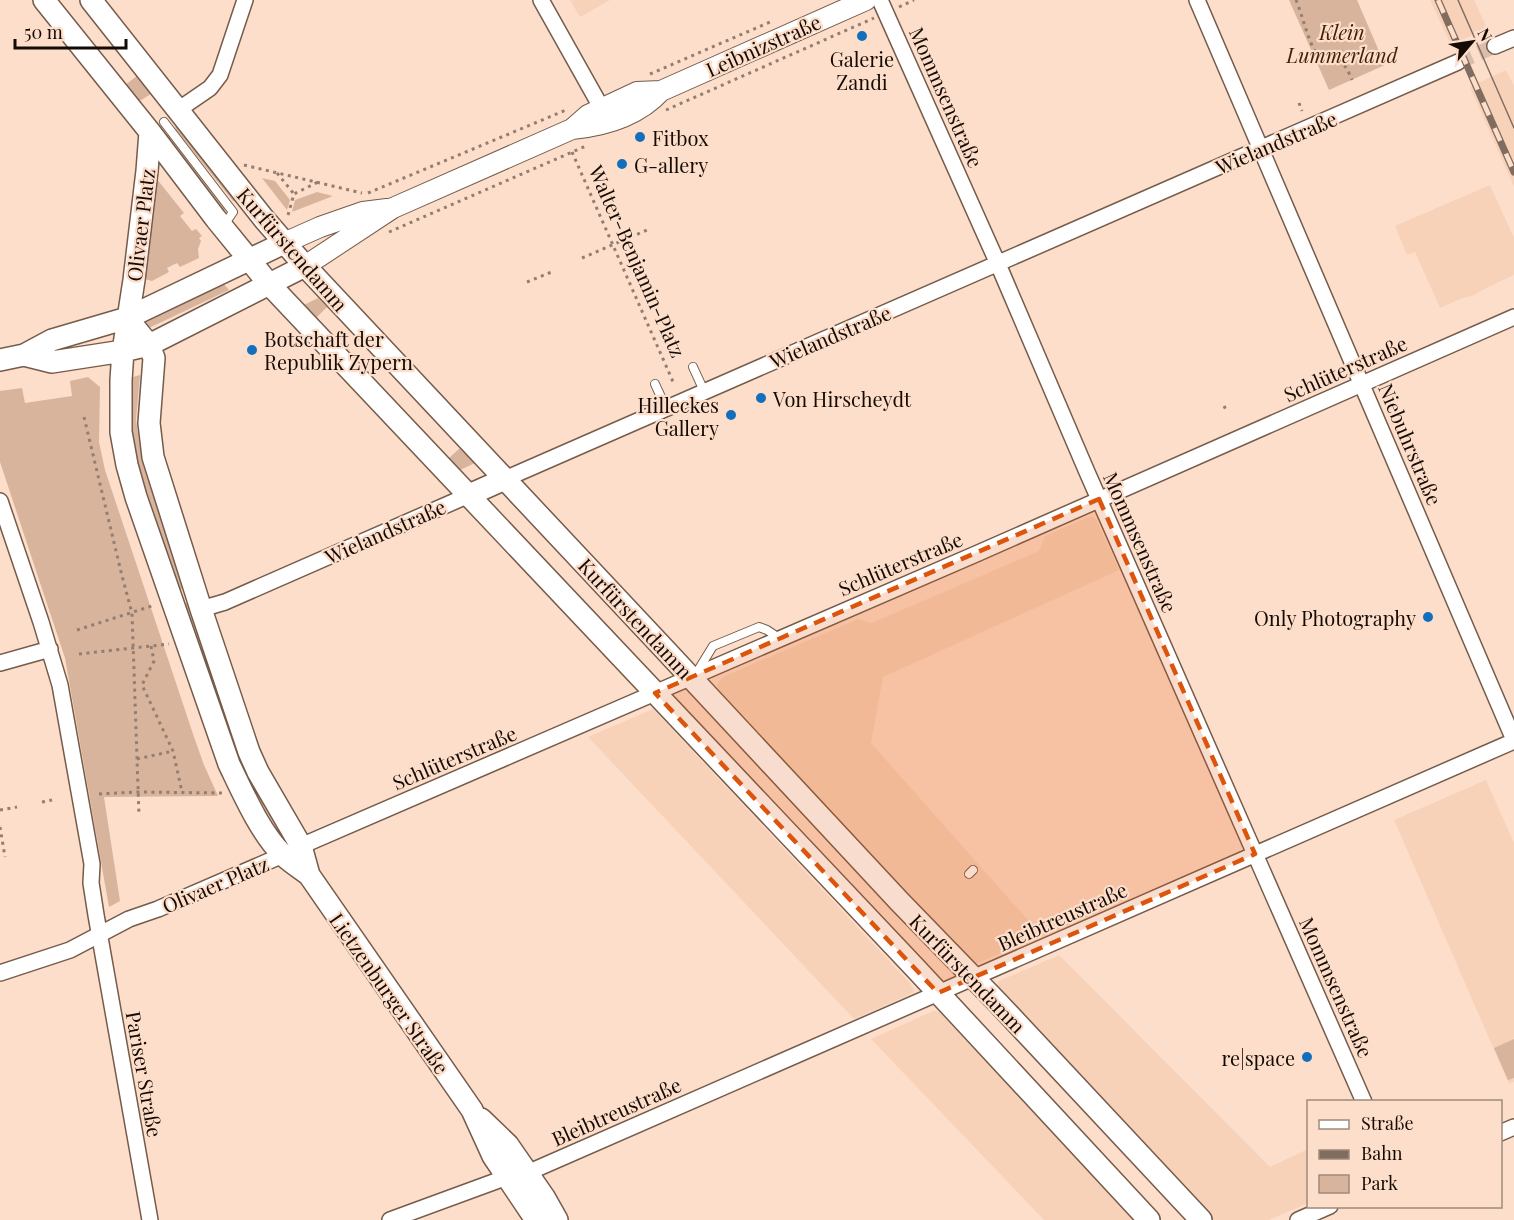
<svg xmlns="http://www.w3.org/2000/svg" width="1514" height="1220" font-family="'Playfair Display',serif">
<rect width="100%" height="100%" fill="#fddeca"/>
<path fill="#f7d2b9" d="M570 0H610L580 17Z
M1430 0H1474L1487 28 1451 45Z
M1506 70 1514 86V187L1470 87Z
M1490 185 1514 238V275L1488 287 1474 295 1460 299 1440 308 1415 252 1407 255 1395 226Z
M1091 516 1096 519 1119 570 883 677 871 743 1041 935 976 964 786 766 724 698 719 692 717 686 719 681 725 676 858 619 872 623 1039 551 1045 536Z
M653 709 910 983 914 990 913 993 854 1019 588 737Z
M1486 780 1514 843V1082L1509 1084 1394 820Z
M1059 955 1270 1167 1308 1149V1203L1269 1220H1214L996 987 999 981Z
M933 1011H936L940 1013 1133 1220H1044L871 1039Z"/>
<path fill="#d8b49d" d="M1289 0H1357L1385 65 1329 90Z
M137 76 151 94 138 102 125 85Z
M175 125H178L239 202 233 201 176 130Z
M164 134 168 135 225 207 224 213Z
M156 178 184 213 180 216 192 231 196 229 202 236 199 238 201 241 198 249 199 258 180 267 177 263 167 268 169 272 152 281 145 279Z
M262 178 275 181 290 200 287 210Z
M317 192 333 196 292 212 295 200Z
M223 283 229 290 149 328 142 324 145 321Z
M318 298 327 307 316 318 304 305Z
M140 375 136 420 142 461 185 588 179 590 137 462C131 433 131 406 133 377Z
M88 377 100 387 99 442 105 470 194 737 204 765 218 796 104 797 120 901 109 907 65 658 0 462V391L22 388 25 403 72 396 70 381Z
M460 448 475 463 460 470 449 458Z
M190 602 279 825 276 827 245 776 237 756 185 603Z
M1514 1039V1078L1508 1080 1494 1048Z"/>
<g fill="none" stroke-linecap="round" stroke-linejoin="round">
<path stroke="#dabeac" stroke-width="15" stroke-dasharray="15 8" stroke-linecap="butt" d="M1458 62 1495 46"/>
<defs>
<path id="service" d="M164 122 233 212 224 225
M693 367 704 391
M655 384 666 408
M697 672 713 646 759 627 767 630 779 638
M969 874 973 870"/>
<path id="minor" d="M541 0 606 116
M880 0 998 264 1087 472 1364 1102
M1197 0 1514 740
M1495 46 1514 38
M178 110 210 88 220 75 245 0
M505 479 1458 62
M0 501 41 622 60 685 92 864 91 883 96 915 150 1220
M201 609 225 602 469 495
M0 663 50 649
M301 846 976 554 1514 317
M0 973 70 950 129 919 158 909 283 855
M1500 1133 1514 1127
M527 1173 1514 741
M390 1220 499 1180 506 1175
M1298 1220 1330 1206"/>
<path id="tertiary" d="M572 129 588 115 637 92 661 91
M284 243 320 227 363 212 387 209
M305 266 393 208 572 129C604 126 638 116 661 91L866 0"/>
<path id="secondary" d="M44 0 150 132 216 219 269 284 918 971 1149 1220
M91 0 264 219 305 266 669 654 899 901 999 1004 1201 1220
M150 132 147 171 134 280 123 351 121 380V432L127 465 136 497 229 764C243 793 260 832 282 854 290 862 300 868 309 875
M127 318 149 345 154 358 149 423 153 457 201 609 249 752 258 772 301 846 309 875 472 1110 493 1156 536 1220
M24 355 52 362 123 351 149 345 305 266
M0 360 24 355 52 340 127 318 284 243
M469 495 505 479
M481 1119 508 1145 544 1197 557 1220"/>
</defs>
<use href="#service" stroke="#755b4a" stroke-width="10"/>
<use href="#minor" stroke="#755b4a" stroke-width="18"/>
<use href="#tertiary" stroke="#755b4a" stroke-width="22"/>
<use href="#secondary" stroke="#755b4a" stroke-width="24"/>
<path stroke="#947e71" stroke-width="3" stroke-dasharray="3 4.5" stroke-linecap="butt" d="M1296 0C1303 16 1309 47 1320 58 1333 71 1339 47 1352 80
M899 7 914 0
M650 74 770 22
M1299 103 1302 111
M666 110 874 18
M572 152 674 384
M244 165 362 193
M277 173 294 194
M368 193 566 110
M288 215 294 194 318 182
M389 232 586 146
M582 258 647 230
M527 282 554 271
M1224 406 1227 412
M84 417 122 576 132 613 139 816
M77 630 155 605
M151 646 154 661 142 685 173 751 182 792
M79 654 169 644
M137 759 173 751
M99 794 138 792 223 793
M42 802 52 800
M0 810 17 807
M0 827 5 857"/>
<use href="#service" stroke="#fff" stroke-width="8"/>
<use href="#minor" stroke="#fff" stroke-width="15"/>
<use href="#tertiary" stroke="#fff" stroke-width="20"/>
<use href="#secondary" stroke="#fff" stroke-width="21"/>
<path stroke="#816d60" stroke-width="1.5" d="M1458 0 1514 128"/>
<defs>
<path id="rail" d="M1438 0 1514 172"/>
</defs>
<use href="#rail" stroke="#816d60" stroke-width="7"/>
<use href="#rail" stroke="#fddeca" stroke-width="4.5" stroke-dasharray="14" stroke-linecap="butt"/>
</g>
<path fill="#dd550c" fill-opacity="0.2" stroke="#dd550c" stroke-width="4.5" stroke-dasharray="12 8" stroke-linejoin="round" d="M1099 499 1255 854 938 993 655 693Z"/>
<g fill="#136fbc" stroke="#fddeca" stroke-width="2">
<circle cx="862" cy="36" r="6"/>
<circle cx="640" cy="137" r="6"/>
<circle cx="622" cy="164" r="6"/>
<circle cx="252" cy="350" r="6"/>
<circle cx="761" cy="398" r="6"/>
<circle cx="731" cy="415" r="6"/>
<circle cx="1428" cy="617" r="6"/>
<circle cx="1307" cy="1057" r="6"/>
</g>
<g text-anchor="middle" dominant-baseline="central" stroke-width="4.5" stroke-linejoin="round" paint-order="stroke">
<g font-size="20" font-style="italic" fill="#422005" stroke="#fddeca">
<text x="1342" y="31">Klein<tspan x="1342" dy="23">Lummerland</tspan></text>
</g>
<g font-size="20" fill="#150b05" stroke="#fddeca">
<text transform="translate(763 45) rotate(-24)">Leibnizstraße</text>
<text transform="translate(947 97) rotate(66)">Mommsenstraße</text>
<text transform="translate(1276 142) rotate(-23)">Wielandstraße</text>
<text transform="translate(140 225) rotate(-83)">Olivaer Platz</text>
<text transform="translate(293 249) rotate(49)">Kurfürstendamm</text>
<text transform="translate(638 261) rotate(66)">Walter-Benjamin-Platz</text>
<text transform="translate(830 336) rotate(-23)">Wielandstraße</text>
<text transform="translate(1345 368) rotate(-24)">Schlüterstraße</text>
<text transform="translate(1411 444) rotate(67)">Niebuhrstraße</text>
<text transform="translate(385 531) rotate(-24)">Wielandstraße</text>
<text transform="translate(1141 542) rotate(66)">Mommsenstraße</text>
<text transform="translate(900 563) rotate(-23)">Schlüterstraße</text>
<text transform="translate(636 618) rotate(47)">Kurfürstendamm</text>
<text transform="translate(454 757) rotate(-23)">Schlüterstraße</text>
<text transform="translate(215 884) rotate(-23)">Olivaer Platz</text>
<text transform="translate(1062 916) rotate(-24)">Bleibtreustraße</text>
<text transform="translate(968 973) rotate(46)">Kurfürstendamm</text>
<text transform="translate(1337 987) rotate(66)">Mommsenstraße</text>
<text transform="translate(390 993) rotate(55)">Lietzenburger Straße</text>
<text transform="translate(145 1074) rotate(80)">Pariser Straße</text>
<text transform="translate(616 1111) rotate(-24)">Bleibtreustraße</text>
</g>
<g font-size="20" fill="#150b05" stroke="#fddeca" text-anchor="start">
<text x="862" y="58" text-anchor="middle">Galerie<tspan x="862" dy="23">Zandi</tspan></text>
<text x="652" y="137">Fitbox</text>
<text x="634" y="164">G-allery</text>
<text x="264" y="338">Botschaft der<tspan x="264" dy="23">Republik Zypern</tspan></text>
<text x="773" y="398">Von Hirscheydt</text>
<text x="719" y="404" text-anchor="end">Hilleckes<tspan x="719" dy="23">Gallery</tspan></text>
<text x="1416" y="617" text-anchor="end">Only Photography</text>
<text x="1295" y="1057" text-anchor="end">re|space</text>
</g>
</g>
<rect x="1307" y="1100" width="195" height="108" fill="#fddeca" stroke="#a08a7b" stroke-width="1.5"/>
<rect x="1319" y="1120" width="30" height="9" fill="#ffffff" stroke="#a08a7b" stroke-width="1.5"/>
<text x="1361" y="1130" font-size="18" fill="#150b05">Straße</text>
<rect x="1319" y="1150" width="30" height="9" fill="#816d60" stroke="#a08a7b" stroke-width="1.5"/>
<text x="1361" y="1160" font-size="18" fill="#150b05">Bahn</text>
<rect x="1319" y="1175" width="30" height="18" fill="#d8b49d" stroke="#a08a7b" stroke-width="1.5"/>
<text x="1361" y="1190" font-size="18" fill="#150b05">Park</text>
<g transform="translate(1472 42) rotate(61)" stroke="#fddeca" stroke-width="4.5" paint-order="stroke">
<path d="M0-4.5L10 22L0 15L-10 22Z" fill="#150b05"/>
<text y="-9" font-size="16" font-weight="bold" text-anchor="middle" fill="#150b05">N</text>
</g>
<path d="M15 39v9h111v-9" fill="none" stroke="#150b05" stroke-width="3"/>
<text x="24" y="39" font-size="18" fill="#150b05" stroke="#fddeca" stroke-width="4.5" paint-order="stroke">50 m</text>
</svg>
